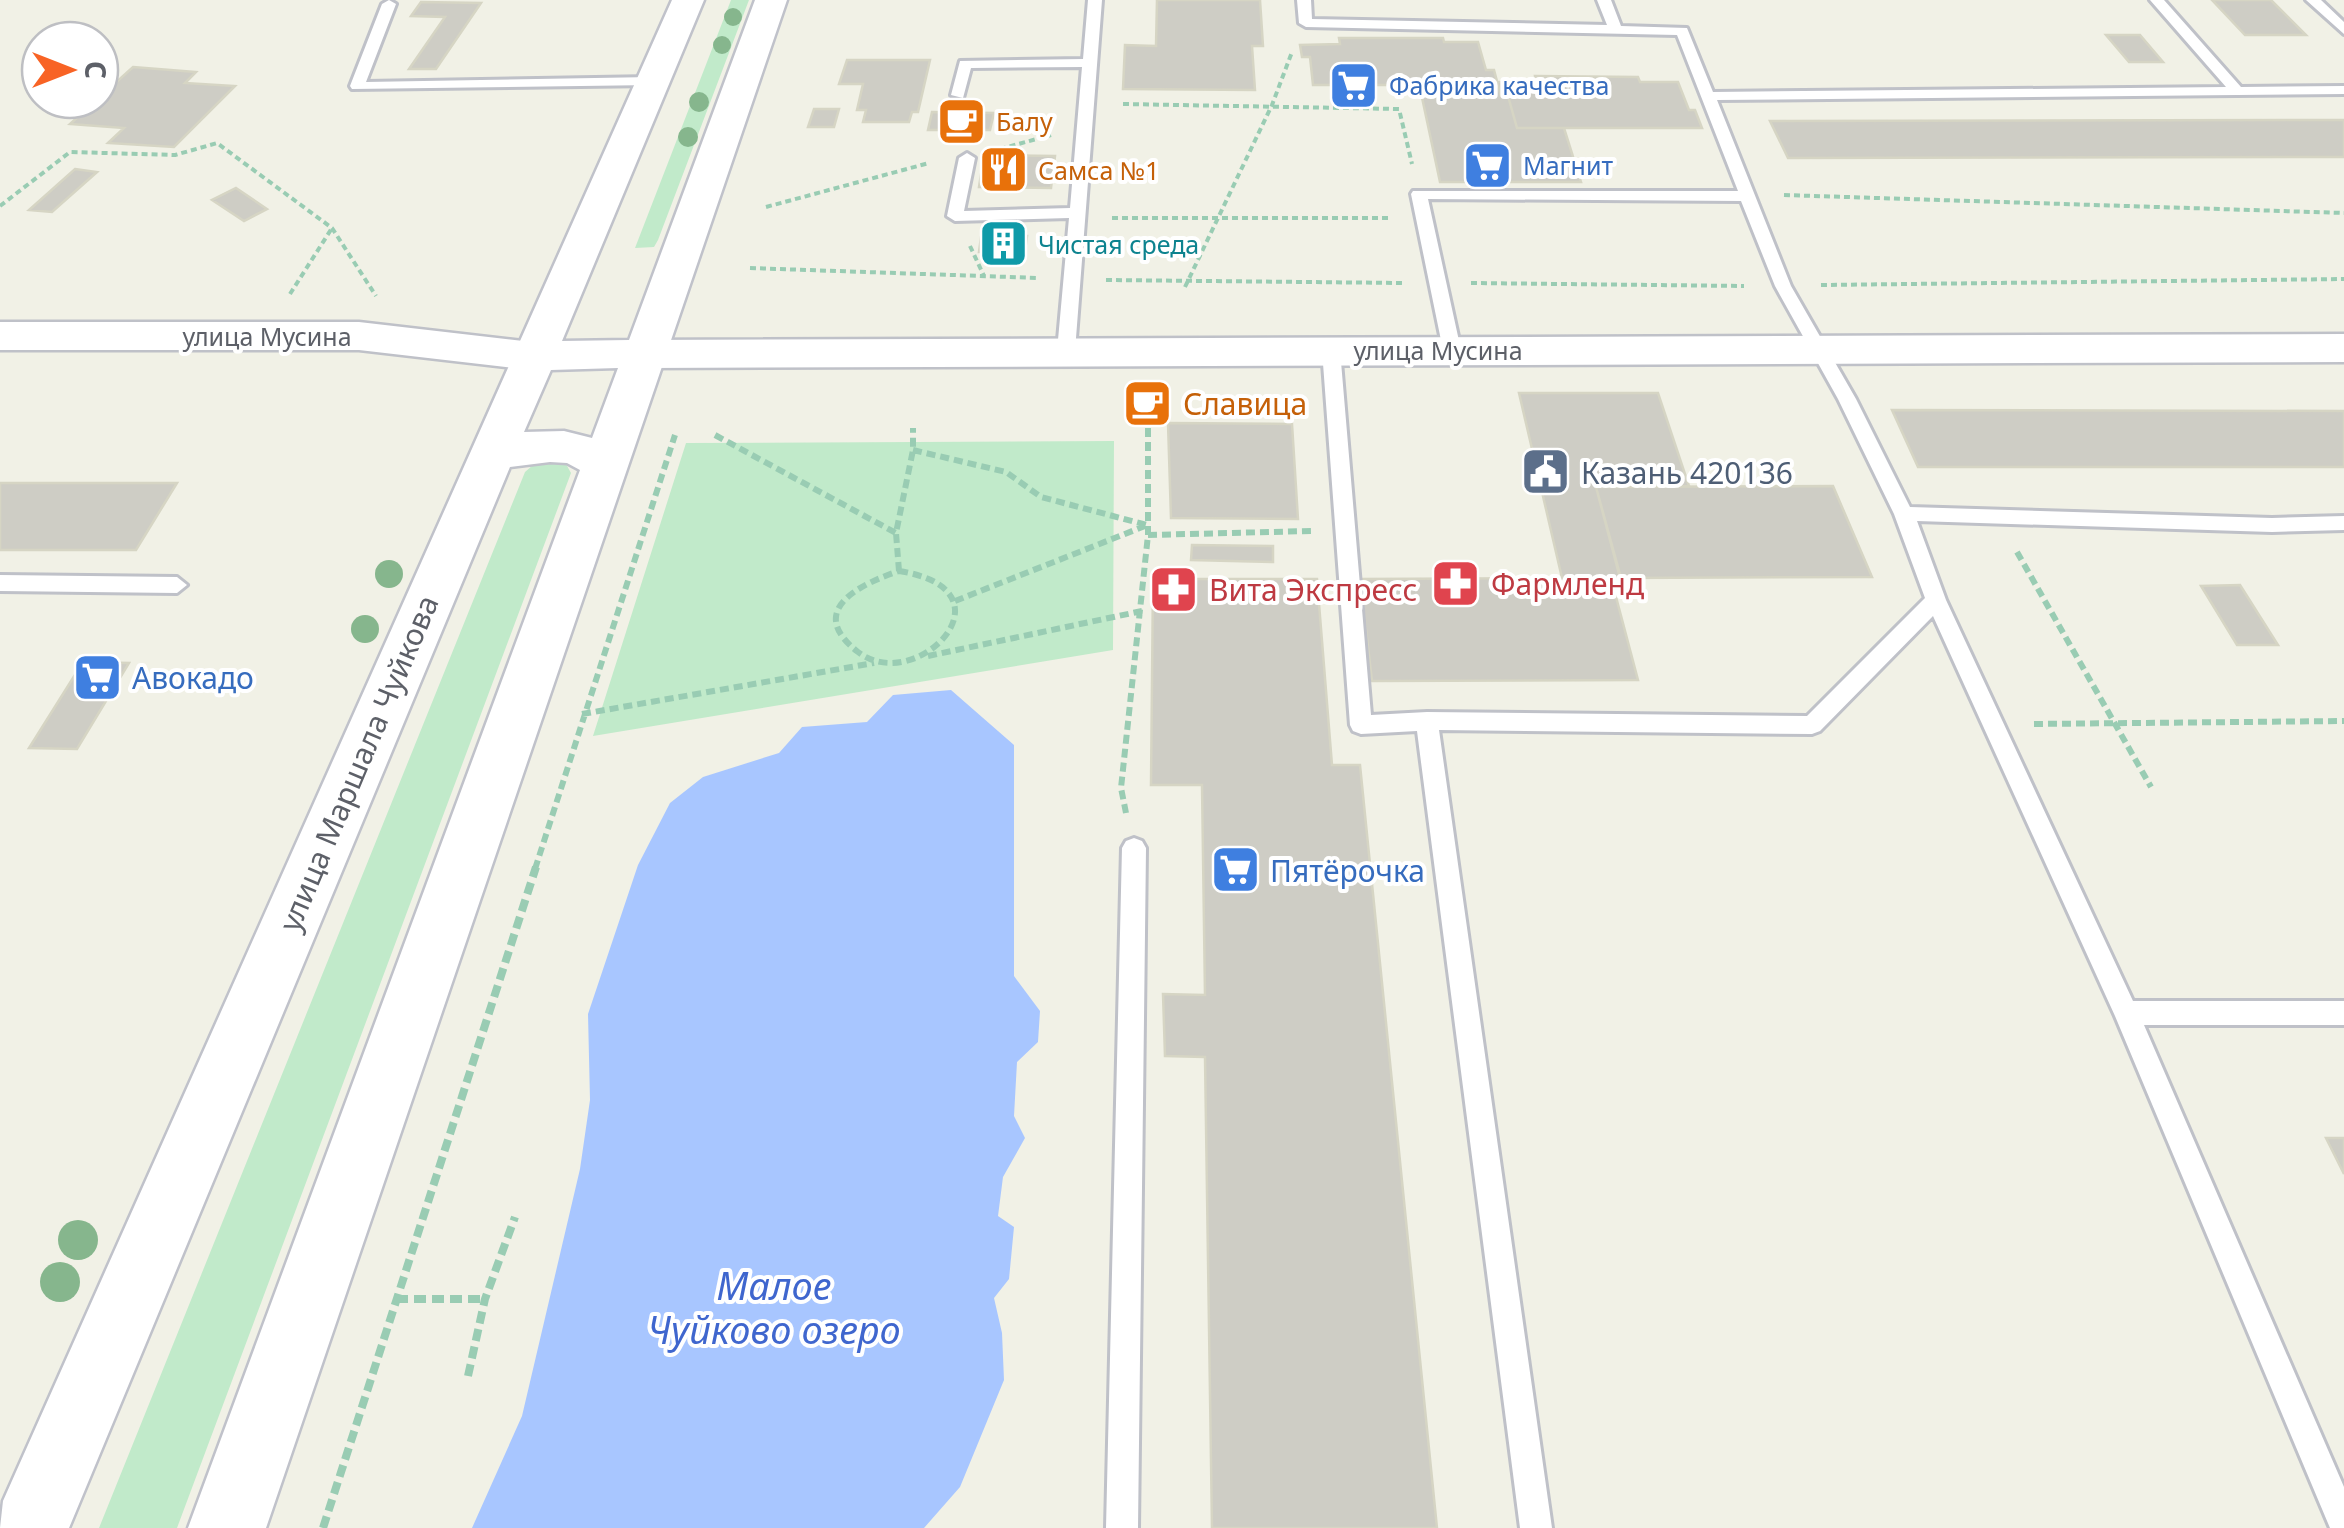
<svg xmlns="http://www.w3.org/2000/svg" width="2344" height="1528" font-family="'Noto Sans',sans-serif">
<rect width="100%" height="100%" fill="#f1f1e6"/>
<path fill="#c1eaca" d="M731 0H749L658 240 654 247 635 248Z
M1114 441 1113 650 593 736 686 443Z
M551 462 566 464 571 473 177 1528H99L525 472 533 465Z"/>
<path fill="#a8c6ff" d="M951 690 1014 745V976L1040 1011 1038 1042 1017 1062 1014 1116 1025 1138 1003 1177 998 1216 1014 1227 1009 1279 994 1298 1002 1333 1004 1380 960 1487 924 1528H472L522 1416 580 1169 590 1100 588 1014 638 865 670 803 703 777 779 753 802 727 867 722 893 695Z"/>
<path fill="#cecdc5" stroke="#d6d5c4" stroke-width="2.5" d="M1157 0H1260L1263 46H1252L1255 90 1123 89 1125 45 1156 46Z
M2212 0H2271L2306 35H2245Z
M421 2 481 3 436 69H409L445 17 411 16Z
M2106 35H2140L2163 62H2129Z
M1339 38H1443L1444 42H1478L1486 70H1494L1498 85H1313L1310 57H1302L1300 45 1340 44Z
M847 60H930L918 112H912L909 122H863L866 110H857L863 84H839Z
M133 67 196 72 185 83 235 86 174 147 108 143 124 128 70 124Z
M1535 76 1638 77 1640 82H1678L1689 110H1695L1702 128H1517L1508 96H1501L1497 82H1536Z
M1451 85H1498L1501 96H1508L1517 128H1564L1581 182H1440L1420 88Z
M814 109H839L834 127H808Z
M932 112 994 113 990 130H928Z
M2344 120V157L1788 158 1770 121Z
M984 155 1055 156 1051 188 979 187Z
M75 169 97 172 52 212 29 210Z
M236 188 267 209 244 221 212 200Z
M1027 236 1025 251 979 252 981 237Z
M1519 393H1658L1689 486 1596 487 1620 578H1562Z
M1135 395H1162L1160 411 1136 412Z
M1892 410 2344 411V467H1918Z
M1168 423 1292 424 1298 519 1171 518Z
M0 483H177L136 550H0Z
M1833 486 1872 577 1621 578 1596 487Z
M1192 545 1273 546V562L1191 560Z
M1611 578 1638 680 1372 681 1360 579Z
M1153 579H1317L1332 765H1360L1437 1528H1212L1205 1057 1165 1056 1163 994 1205 995 1202 785H1151Z
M2240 585 2278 645H2237L2201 586Z
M83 662 129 663 77 749 29 748Z
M2326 1138H2344V1174Z"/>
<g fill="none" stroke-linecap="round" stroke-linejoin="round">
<defs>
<path id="service" d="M389 0 396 4 366 82 653 77 660 81 653 85 352 89 350 86 382 4Z
M1088 0H1102L1075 351 1066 357 1057 351 1069 218 955 221 947 216 959 158 967 153 975 158 964 211 1070 208 1082 67 971 68 963 98 951 95 960 61 1083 59Z
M1297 0H1311L1312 19 1607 25 1597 0H1611L1621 26 1687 28 1713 92 2226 87 2150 0H2164L2241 87 2344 86V94L1717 100 1791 286 1856 399 1910 507 2272 518 2344 516V530L2272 532 1917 521 1946 600 2133 1001H2344V1025H2144L2344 1487V1528H2330L2115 1016 1933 616 1820 731 1812 734 1439 730 1552 1528H1520L1417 731 1361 734 1353 731 1350 725 1322 350 1331 344 1340 350 1371 715 1427 712 1807 716 1925 598 1894 514 1838 399 1775 286 1741 201 1428 199 1461 350 1452 356 1443 350 1411 194 1413 191H1738L1677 35 1306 27 1299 23Z
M2306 0H2321L2344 22V34Z
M0 575 177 577 187 585 177 593 0 591Z
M1134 838 1142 841 1146 848 1138 1528H1106L1122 848 1126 841Z"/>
<path id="tertiary" d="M0 322H359L532 342 547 346 554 356 547 366 532 370 359 350H0Z
M2344 334V362L645 368 630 364 623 354 630 344 645 340Z"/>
<path id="secondary" d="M672 0H704L562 341 629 340 755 0H787L266 1528H188L580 470 567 463 550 462 510 467 69 1528H0L3 1501ZM618 368 592 438 564 431 524 432 551 370Z"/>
</defs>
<use href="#service" stroke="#bfc1c8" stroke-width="6"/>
<use href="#tertiary" stroke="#bfc1c8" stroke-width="5"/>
<use href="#secondary" stroke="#c0c2ca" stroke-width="5"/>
<path stroke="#99ccb3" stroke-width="4" stroke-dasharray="6 4" stroke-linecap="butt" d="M1123 104 1399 109 1412 164
M1000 149 1051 135
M1784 195 2344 213
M0 206 70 152 175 155 217 143 332 228 376 296
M766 207 929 163
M1112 218H1390
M970 246 984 276
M750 268 1039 278
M1106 280 1404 283
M1471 283 1744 286
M1821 285 2344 279
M1185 287 1272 105 1292 52
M290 294 332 228"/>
<path stroke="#99ccb3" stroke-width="6" stroke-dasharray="9 5" stroke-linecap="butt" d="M715 435 896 533
M913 450 1006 472 1041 497 1147 525
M1148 535 1311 531
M2017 552 2151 787
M899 571C1020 590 916 697 858 652 804 610 861 584 899 571Z
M899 571 896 533 913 450V428
M955 601 1145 526
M928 656 1142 611
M582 714 874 663
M2034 724 2344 721
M1126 813 1121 788 1148 535V421
M535 869 675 435"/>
<path stroke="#99ccb3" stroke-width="8" stroke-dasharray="12 6" stroke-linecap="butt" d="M396 1299H485
M468 1376 485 1299 515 1217
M323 1528 536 867"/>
<use href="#service" fill="#fff" fill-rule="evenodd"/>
<use href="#tertiary" fill="#fff" fill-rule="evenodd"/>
<use href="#secondary" fill="#fff" fill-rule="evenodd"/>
</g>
<g fill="#86b68d">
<circle cx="733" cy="17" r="9"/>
<circle cx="722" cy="45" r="9"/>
<circle cx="699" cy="102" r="10"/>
<circle cx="688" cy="137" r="10"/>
<circle cx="389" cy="574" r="14"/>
<circle cx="365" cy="629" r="14"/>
<circle cx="78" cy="1240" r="20"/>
<circle cx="60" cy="1282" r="20"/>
</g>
<defs>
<symbol id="supermarket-square" viewBox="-11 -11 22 22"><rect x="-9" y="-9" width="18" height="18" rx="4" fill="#3f7fe0" stroke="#fff"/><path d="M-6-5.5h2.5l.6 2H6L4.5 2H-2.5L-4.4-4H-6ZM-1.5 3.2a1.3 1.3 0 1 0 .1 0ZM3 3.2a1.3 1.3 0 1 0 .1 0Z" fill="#fff"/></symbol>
<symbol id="cafe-square" viewBox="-11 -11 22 22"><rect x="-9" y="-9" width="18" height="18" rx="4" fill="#e8710a" stroke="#fff"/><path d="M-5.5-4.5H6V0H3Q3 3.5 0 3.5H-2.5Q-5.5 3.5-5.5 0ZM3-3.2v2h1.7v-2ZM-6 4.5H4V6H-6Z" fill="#fff"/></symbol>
<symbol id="restaurant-square" viewBox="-11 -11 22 22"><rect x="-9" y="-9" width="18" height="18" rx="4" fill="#e8710a" stroke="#fff"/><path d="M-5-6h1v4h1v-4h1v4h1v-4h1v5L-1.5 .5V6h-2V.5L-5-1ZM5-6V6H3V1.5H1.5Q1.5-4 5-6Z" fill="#fff"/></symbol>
<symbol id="building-square" viewBox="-11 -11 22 22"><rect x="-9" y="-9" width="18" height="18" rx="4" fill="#0f9aa8" stroke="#fff"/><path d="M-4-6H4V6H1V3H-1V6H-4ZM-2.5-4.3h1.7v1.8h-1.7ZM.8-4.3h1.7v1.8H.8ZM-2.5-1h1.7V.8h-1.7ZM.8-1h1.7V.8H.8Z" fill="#fff"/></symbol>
<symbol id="civic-square" viewBox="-11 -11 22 22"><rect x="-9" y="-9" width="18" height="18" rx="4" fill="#5c6f8a" stroke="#fff"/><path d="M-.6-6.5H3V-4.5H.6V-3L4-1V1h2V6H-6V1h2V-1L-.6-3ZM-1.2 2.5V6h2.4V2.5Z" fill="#fff"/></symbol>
<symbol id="pharmacy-square" viewBox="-11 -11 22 22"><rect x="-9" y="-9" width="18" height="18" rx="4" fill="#e0444e" stroke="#fff"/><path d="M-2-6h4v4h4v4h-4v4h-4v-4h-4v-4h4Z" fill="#fff"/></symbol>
</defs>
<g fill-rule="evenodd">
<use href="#supermarket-square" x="1326" y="58" width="55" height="55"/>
<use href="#cafe-square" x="934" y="94" width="55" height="55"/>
<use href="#supermarket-square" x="1460" y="138" width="55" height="55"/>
<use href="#restaurant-square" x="976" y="142" width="55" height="55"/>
<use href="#building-square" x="976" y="216" width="55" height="55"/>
<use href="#cafe-square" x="1120" y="376" width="55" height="55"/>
<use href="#civic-square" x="1518" y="444" width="55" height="55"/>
<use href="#pharmacy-square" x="1428" y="556" width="55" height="55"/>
<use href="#pharmacy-square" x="1146" y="562" width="55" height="55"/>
<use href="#supermarket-square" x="70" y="650" width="55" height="55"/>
<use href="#supermarket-square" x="1208" y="842" width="55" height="55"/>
</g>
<g text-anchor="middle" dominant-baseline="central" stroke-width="8" stroke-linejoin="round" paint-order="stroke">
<g font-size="25" fill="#366cbe" stroke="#fff" text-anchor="start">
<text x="1389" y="85">Фабрика качества</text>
<text x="1523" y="165">Магнит</text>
</g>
<g font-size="25" fill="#c56008" stroke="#fff" text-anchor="start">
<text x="996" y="121">Балу</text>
<text x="1038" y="170">Самса №1</text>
</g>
<g font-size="25" fill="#0d838f" stroke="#fff" text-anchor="start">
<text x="1038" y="244">Чистая среда</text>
</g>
<g font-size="25" fill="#5d6068" stroke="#fff">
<text x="267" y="336">улица Мусина</text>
<text x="1438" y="350">улица Мусина</text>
</g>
<g font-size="30" fill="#c56008" stroke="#fff" text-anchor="start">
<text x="1183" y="403">Славица</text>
</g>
<g font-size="30" fill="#4e5e75" stroke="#fff" text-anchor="start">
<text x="1581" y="472">Казань 420136</text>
</g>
<g font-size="30" fill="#be3a42" stroke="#fff" text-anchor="start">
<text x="1491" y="583">Фармленд</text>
<text x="1209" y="589">Вита Экспресс</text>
</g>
<g font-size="30" fill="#366cbe" stroke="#fff" text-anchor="start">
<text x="132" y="677">Авокадо</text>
<text x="1270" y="870">Пятёрочка</text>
</g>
<g font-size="30" fill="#5d6068" stroke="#fff">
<text transform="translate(358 763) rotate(-67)">улица Маршала Чуйкова</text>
</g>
<g font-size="38" font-style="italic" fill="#3f66ce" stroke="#fff">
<text x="774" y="1285">Малое<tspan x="774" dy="44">Чуйково озеро</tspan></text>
</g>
</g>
<g transform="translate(70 70) rotate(90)"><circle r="48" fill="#ffffff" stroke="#bebfc3" stroke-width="2.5"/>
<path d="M0-8L18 38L0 25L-18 38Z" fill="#f86325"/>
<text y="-15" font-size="28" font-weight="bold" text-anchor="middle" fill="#5d6068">С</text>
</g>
</svg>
